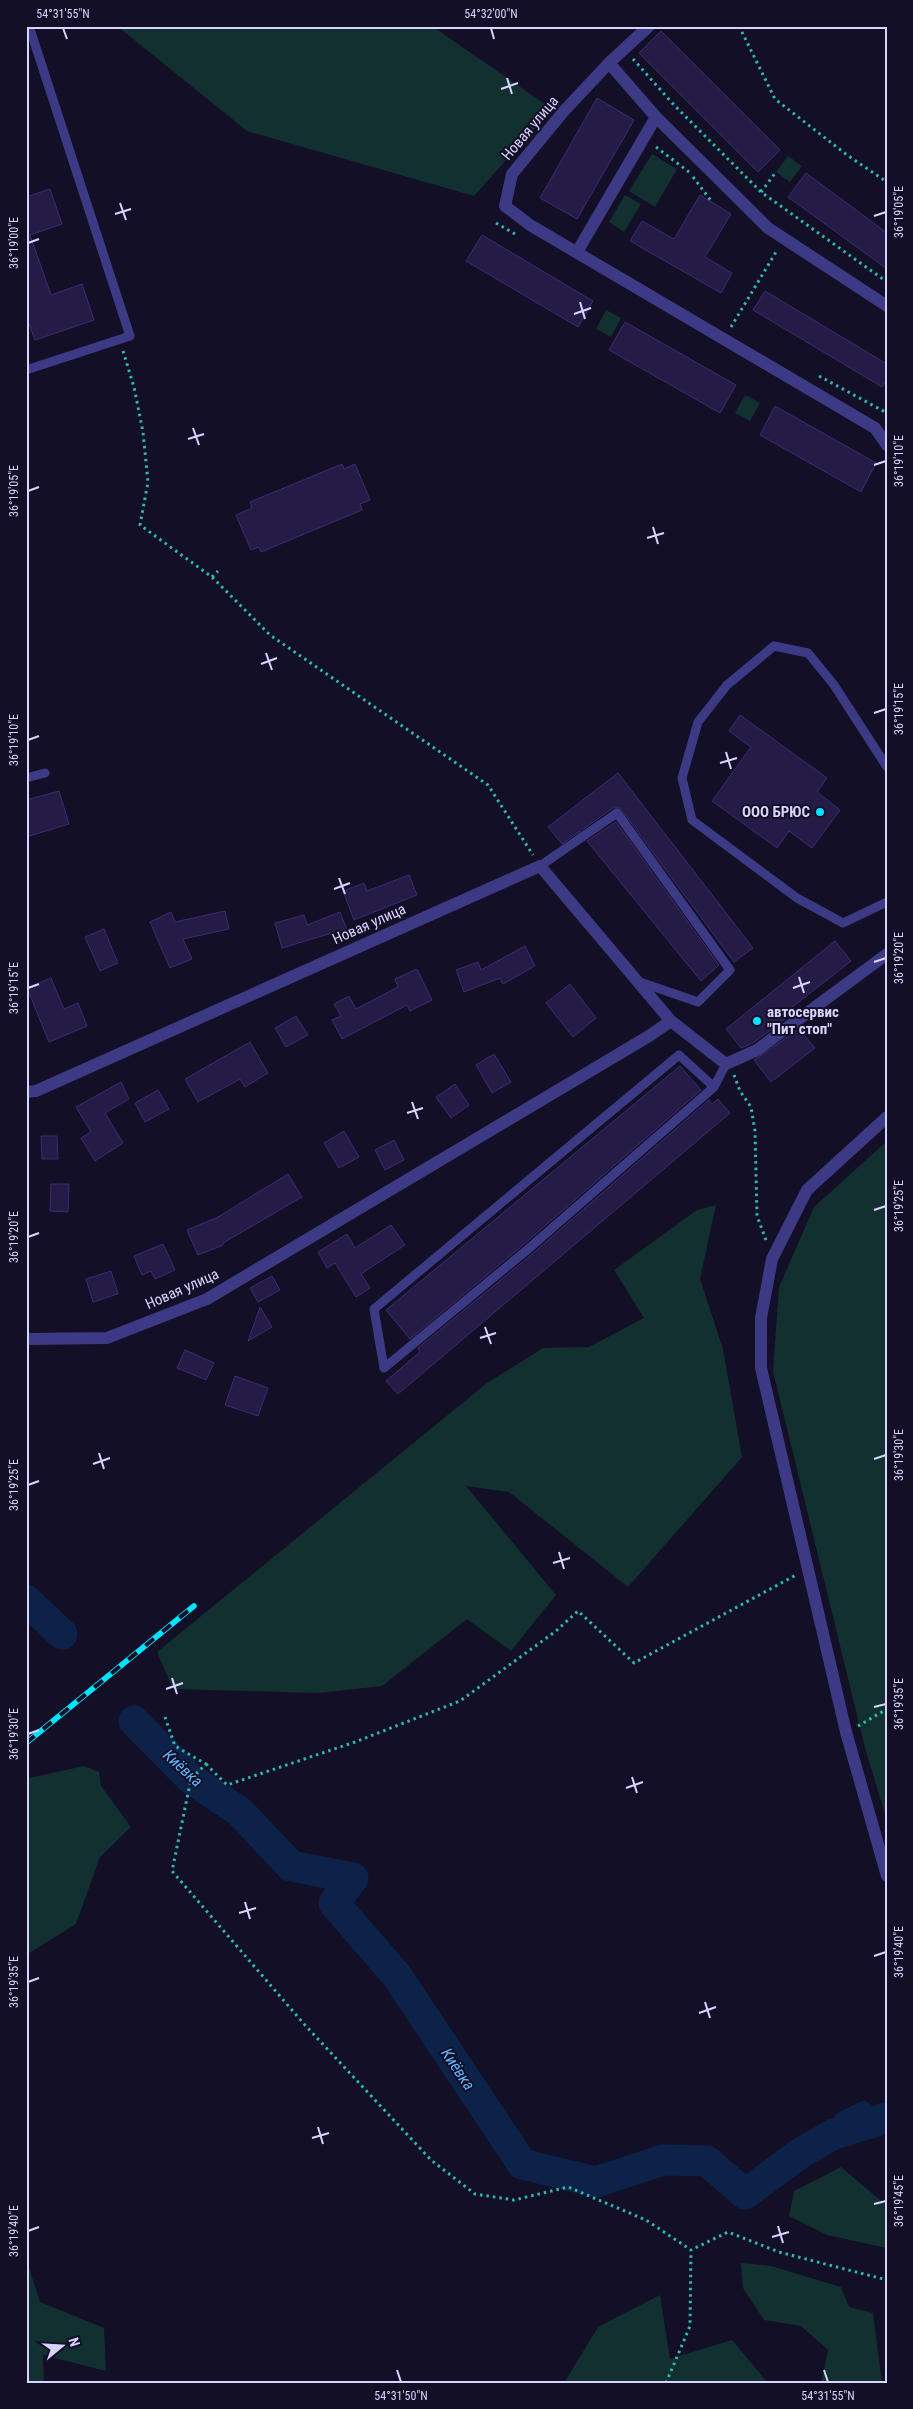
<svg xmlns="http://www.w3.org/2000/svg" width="913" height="2409" font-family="'Roboto Condensed',sans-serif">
<rect width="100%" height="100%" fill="#130f26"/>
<path fill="#12302f" d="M117 26H432L552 109 474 196 247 131Z
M652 154 677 169 655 207 629 191Z
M788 156 802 166 790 182 776 172Z
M625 195 641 204 624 232 609 222Z
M606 310 621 318 611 337 596 329Z
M745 395 760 403 750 421 735 413Z
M887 1141V1821L865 1748 773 1371 779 1287 814 1207Z
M716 1205 700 1279 723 1349 742 1457 628 1587 509 1492 466 1486 556 1595 511 1651 467 1619 382 1686 319 1693 173 1689 157 1652 487 1383 543 1348 589 1347 644 1318 614 1270 697 1210Z
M84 1766 99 1772 101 1786 131 1827 100 1857 76 1924 26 1955V1796L29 1778Z
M841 2167 887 2206V2248L827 2235 789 2216 794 2191Z
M741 2263 771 2266 841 2287 849 2307 873 2313 882 2383H821L828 2350 801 2326 764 2320 743 2288Z
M29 2268 40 2302 104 2328 106 2371 43 2355 44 2383H26V2269Z
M660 2295 670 2359 732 2340 768 2383H564L598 2327Z"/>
<path fill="#0c2248" d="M864 2100 873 2106 883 2102 887 2107V2132L872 2139 856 2137 850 2147 834 2134 835 2114Z"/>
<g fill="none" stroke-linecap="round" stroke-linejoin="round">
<path stroke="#0c2248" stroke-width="31" d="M26 1600 62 1634
M134 1721 191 1779 240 1812 291 1866 353 1878 334 1903 397 1976 522 2164 596 2182 663 2160 707 2161 745 2194 802 2152 834 2134 887 2118"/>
</g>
<path fill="#241b47" stroke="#3b2d73" d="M661 31 780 150 758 172 639 53Z
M597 98 634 120 577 219 540 198Z
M806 173 887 233V269L788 197Z
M50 189 62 224 30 235 51 295 82 284 94 320 35 340 26 316V197Z
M700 195 731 214 705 257 732 273 721 293 630 241 642 221 674 239Z
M482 235 593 301 578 327 466 261Z
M765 291 887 364V380L882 387 753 310Z
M625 322 736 385 720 413 609 350Z
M775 406 876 463 861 492 760 435Z
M342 464 344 469 355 464 370 500 360 504 362 510 261 552 259 547 251 550 236 515 252 508 250 502Z
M740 715 827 778 817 792 840 810 812 848 789 831 777 848 712 801 751 747 729 731Z
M618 773 753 948 734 962 620 808H613L562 844 548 827Z
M59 791 69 824 26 837V800Z
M616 822 719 965 701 981 587 841Z
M409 875 417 895 354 920 343 891 364 883 367 891Z
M225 911 229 929 183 939 192 959 170 968 150 922 171 912 175 922Z
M340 912 349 935 335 941 332 933 282 948 275 923 304 915 307 925Z
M104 929 118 963 100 971 85 937Z
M835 941 851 961 786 1012 789 1016 753 1043 741 1048 726 1029Z
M525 946 535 966 503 984 500 978 464 992 456 970 478 962 481 970Z
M417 969 432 1000 410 1011 407 1005 342 1039 332 1020 341 1016 334 1004 349 996 356 1009 398 987 395 979Z
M51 978 64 1009 78 1003 87 1026 49 1042 27 988Z
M570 984 596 1018 573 1037 546 1003Z
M296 1016 308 1035 286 1047 275 1028Z
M799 1029 815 1048 771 1082 754 1060Z
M250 1042 268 1073 245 1087 240 1079 198 1102 185 1079Z
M494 1054 511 1082 492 1093 476 1065Z
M680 1066 701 1090 523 1245 410 1339 386 1310Z
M121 1082 129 1099 105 1113 123 1143 95 1161 81 1138 91 1132 76 1107Z
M455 1084 469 1105 451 1118 436 1097Z
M158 1090 169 1109 145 1122 135 1103Z
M718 1099 730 1113 398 1394 386 1381 420 1352 418 1348 531 1255 709 1100 712 1104Z
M344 1131 359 1157 339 1168 324 1143Z
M41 1136H57L58 1159H42Z
M394 1140 404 1160 385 1170 375 1150Z
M288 1174 302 1197 223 1243V1245L198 1255 187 1230 218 1217Z
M51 1184H69L68 1212 50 1211Z
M391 1225 405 1245 361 1274 370 1288 356 1297 335 1263 327 1268 318 1252 347 1234 355 1248Z
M163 1244 175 1270 155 1279 151 1271 142 1275 134 1256Z
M111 1271 118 1294 93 1302 86 1279Z
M272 1276 280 1290 258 1302 250 1288Z
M260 1307 272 1327 248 1341Z
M185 1350 214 1363 206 1380 177 1368Z
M235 1376 268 1388 258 1416 225 1405Z"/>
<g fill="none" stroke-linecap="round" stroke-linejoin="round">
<path stroke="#2fb8b0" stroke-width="3" stroke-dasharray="2.5 4" stroke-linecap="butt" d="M739 26 775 99 847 155 887 182
M633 59 674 105 761 192 887 282
M656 147 689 172
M693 177 712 202
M761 192 776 172
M496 223 515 234
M731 327 776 252
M123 351 134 387 143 432 148 482 140 525 212 577 270 635 488 785 533 855
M819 376 887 413
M212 577 218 571
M734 1075 740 1091 751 1107 755 1131 757 1216 766 1240
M165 1717 175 1746 206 1764 191 1779 172 1871 304 2024 431 2160 475 2194 514 2200 568 2187 646 2220 691 2250
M858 1726 887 1709
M206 1764 227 1785 355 1742 460 1701 556 1631 578 1611 634 1663 796 1575
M666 2383 690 2326 691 2250 728 2232 779 2252 887 2280"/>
<path stroke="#3d3a85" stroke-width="9" d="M26 370 130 336 29 26
M887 767 834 685 808 653 774 646 727 685 698 722 682 778 692 820 797 898 843 923 887 902
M26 778 45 773
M540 866 617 813 730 970 698 1002 640 982
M714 1087 679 1055 374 1309 384 1368 527 1250 714 1087 726 1064"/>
<path stroke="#3d3a85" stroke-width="12" d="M649 26 609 63 564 111 512 174 505 206 530 225 875 428 887 445
M609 63 656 117 768 228 887 306
M577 252 656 117
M26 1092 36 1091 540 866 671 1021 726 1064 757 1050 887 954
M887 1117 807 1190 772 1259 761 1318V1368L846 1732 887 1876
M26 1339 107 1338 207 1299 649 1036 671 1021"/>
<defs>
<path id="rail" d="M26 1743 194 1606"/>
</defs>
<use href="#rail" stroke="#00e5ff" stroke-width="5.5"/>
<use href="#rail" stroke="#130f26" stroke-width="4" stroke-dasharray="11" stroke-linecap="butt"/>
</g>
<path fill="none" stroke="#d9d4ff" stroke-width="2" d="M63 28 67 39M491 28 494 39M507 78 512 94M501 89 518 83M120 203 126 220M115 214 131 209M874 216 886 212M28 243 39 239M580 302 585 319M574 314 591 308M193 428 199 445M188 439 204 434M874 465 886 461M28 491 39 487M653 527 658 544M647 538 664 533M266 653 272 670M261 664 277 658M874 713 886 709M28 740 39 736M726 752 731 769M720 763 737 758M339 878 345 894M334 889 350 883M874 962 886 958M799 977 804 993M28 988 39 984M793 988 810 982M412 1102 418 1119M407 1113 423 1108M874 1210 886 1206M28 1237 39 1233M485 1327 491 1344M480 1338 496 1333M99 1453 104 1469M874 1459 886 1455M93 1464 110 1458M28 1485 39 1481M559 1552 564 1569M553 1563 570 1558M172 1678 177 1694M166 1689 183 1683M874 1707 886 1704M28 1734 39 1730M632 1777 637 1793M626 1788 643 1782M245 1902 250 1919M239 1913 256 1908M874 1956 886 1952M28 1982 39 1978M705 2002 710 2018M699 2013 716 2007M318 2127 323 2144M312 2138 329 2133M874 2204 886 2201M778 2226 783 2243M28 2231 39 2227M772 2237 789 2232M397 2370 401 2382M824 2370 828 2382"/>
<g fill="#00e5ff" stroke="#130f26" stroke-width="2">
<circle cx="820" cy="812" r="5"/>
<circle cx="757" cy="1021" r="5"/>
</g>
<g text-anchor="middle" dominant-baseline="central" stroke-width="4" stroke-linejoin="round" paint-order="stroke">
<g font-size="15" fill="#d9d4ff" stroke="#130f26">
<text transform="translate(530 128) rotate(-50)">Новая улица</text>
<text transform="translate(369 924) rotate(-24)">Новая улица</text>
<text transform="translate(182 1289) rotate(-24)">Новая улица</text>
</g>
<g font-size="15" font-weight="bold" fill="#d9d4ff" stroke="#130f26" text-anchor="end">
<text x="810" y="812">ООО БРЮС</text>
<text x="767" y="1012" text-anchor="start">автосервис<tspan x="767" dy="17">"Пит стоп"</tspan></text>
</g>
<g font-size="16" font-style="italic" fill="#62b6ff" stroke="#130f26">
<text transform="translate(183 1768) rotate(42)">Киёвка</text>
<text transform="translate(458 2069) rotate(56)">Киёвка</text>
</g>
</g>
<rect width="913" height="2409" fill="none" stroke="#130f26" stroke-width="55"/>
<g transform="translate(62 2346) rotate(72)" stroke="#130f26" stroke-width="4" paint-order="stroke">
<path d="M0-4L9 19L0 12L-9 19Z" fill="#d9d4ff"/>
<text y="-8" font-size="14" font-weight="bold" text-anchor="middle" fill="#d9d4ff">N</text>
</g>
<rect x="28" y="28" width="858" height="2354" fill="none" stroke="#d9d4ff" stroke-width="2"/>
<g font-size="12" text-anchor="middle" fill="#d9d4ff">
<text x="63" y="18">54°31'55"N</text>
<text x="491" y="18">54°32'00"N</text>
<text transform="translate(899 212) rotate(-90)" y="4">36°19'05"E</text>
<text transform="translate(14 243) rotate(-90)" y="4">36°19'00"E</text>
<text transform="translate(899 461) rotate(-90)" y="4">36°19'10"E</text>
<text transform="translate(14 491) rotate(-90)" y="4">36°19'05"E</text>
<text transform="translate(899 709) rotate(-90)" y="4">36°19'15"E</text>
<text transform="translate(14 740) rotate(-90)" y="4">36°19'10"E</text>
<text transform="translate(899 958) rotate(-90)" y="4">36°19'20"E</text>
<text transform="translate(14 988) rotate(-90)" y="4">36°19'15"E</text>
<text transform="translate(899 1206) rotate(-90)" y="4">36°19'25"E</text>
<text transform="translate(14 1237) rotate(-90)" y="4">36°19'20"E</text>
<text transform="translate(899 1455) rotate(-90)" y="4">36°19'30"E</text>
<text transform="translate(14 1485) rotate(-90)" y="4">36°19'25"E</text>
<text transform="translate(899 1704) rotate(-90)" y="4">36°19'35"E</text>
<text transform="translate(14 1734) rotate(-90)" y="4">36°19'30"E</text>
<text transform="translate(899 1952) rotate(-90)" y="4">36°19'40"E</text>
<text transform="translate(14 1982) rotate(-90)" y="4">36°19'35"E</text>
<text transform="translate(899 2201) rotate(-90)" y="4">36°19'45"E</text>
<text transform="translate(14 2231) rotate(-90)" y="4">36°19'40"E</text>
<text x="401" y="2400">54°31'50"N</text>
<text x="828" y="2400">54°31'55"N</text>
</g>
</svg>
